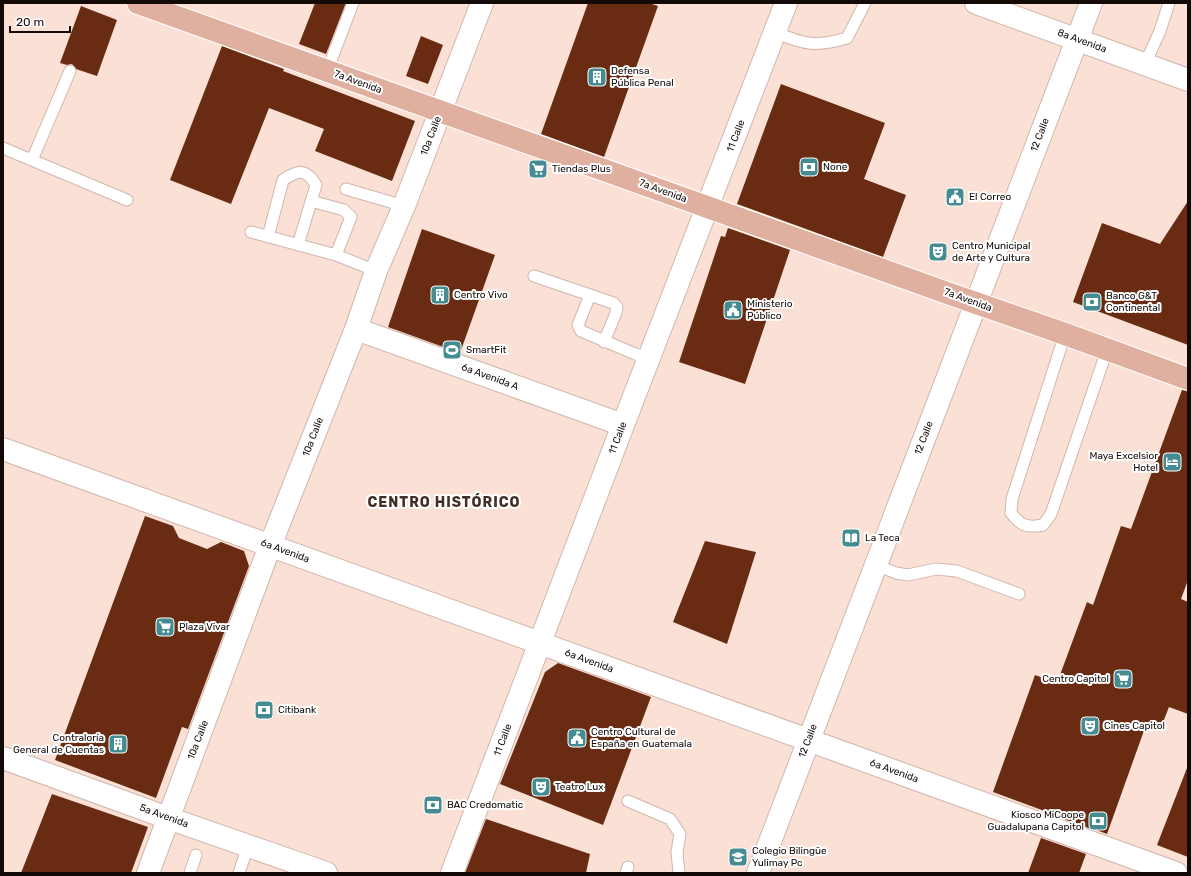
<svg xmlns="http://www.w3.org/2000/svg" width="1191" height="876" font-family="Rubik,sans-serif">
<rect width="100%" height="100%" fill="#fbe0d6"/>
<path fill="#692c12" d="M315 3H346L326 54 299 44Z
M588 3H649L658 6 604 157 541 134Z
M81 6 117 20 97 76 76 69 72 64 67 65 60 63Z
M421 36 443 45 428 84 406 76Z
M222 46 265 62 284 69 283 71 415 121 392 181 315 151 324 129 269 108 231 204 170 180Z
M781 84 885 123 864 179 906 195 883 257 737 204Z
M1188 201V345L1073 302 1102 223 1160 244Z
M728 228 790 250 745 384 679 362 721 236 725 237Z
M422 229 495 255 460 353 388 327Z
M1182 390 1188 391V580L1181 599 1188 602V714L1169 707 1160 730 1146 725 1107 834 1094 829V830L1050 814V813L993 792 1035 675 1057 683 1087 602 1093 605 1121 526 1131 529Z
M145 516 173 526 179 538 207 549 221 542 244 551 249 566 188 729 182 727 156 798 55 760Z
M705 541 756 552 727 644 673 622Z
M558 663 651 697 603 825 500 784 545 672Z
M1187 768H1188V857L1157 845Z
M52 794 148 827 131 873H21Z
M486 819 590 854 586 873H465Z
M1041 838 1086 854 1079 873H1028Z"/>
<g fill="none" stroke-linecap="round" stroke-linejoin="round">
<defs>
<path id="lane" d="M775 32C804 45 817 47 847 38L865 3
M1145 64 1160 31 1169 3
M327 71 353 3
M3 148 127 200
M32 160 70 71
M346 189 404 206
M311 201 344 210 351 217 336 255
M251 232 336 255 376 271
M268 237 283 180C298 170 306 168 316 185L298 245
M534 276 590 295 578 325 581 331 633 353 649 359
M590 295 613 303 617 307 616 313 604 342
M1065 334 1012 499 1011 513C1021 526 1027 528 1043 525L1051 514 1107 350
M876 565 896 573 908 575 936 569 957 571 1019 594
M628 801 670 819 680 834 677 852 679 873
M190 873 196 855
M239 873 248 846
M626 873 628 867"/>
<path id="street" d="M976 3 1188 80
M356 329 623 425
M3 449 1176 873
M3 758 168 818 326 873
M148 873 270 546 356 329 376 271 404 206 482 3
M452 873 623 425 786 3"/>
<path id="secondary" d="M758 873 1091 3"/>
<path id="primary" d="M138 3 950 294 1065 334 1188 379"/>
</defs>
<use href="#lane" stroke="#d0b6ac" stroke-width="13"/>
<use href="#street" stroke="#d0b6ac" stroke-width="24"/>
<use href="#secondary" stroke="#d0b6ac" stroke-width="24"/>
<use href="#primary" stroke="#fff" stroke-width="24"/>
<use href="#lane" stroke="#fff" stroke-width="11"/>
<use href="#street" stroke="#fff" stroke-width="22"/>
<use href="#secondary" stroke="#fff" stroke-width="22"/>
<use href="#primary" stroke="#dfb09f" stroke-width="22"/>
</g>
<defs>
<symbol id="building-square" viewBox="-11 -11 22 22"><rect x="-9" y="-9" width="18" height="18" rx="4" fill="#448c91" stroke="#fff"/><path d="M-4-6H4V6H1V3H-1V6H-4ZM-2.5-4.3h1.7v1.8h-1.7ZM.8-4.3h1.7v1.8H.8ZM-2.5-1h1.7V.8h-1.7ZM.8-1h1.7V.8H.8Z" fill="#fff"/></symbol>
<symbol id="bank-square" viewBox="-11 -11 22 22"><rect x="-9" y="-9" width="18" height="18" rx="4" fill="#448c91" stroke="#fff"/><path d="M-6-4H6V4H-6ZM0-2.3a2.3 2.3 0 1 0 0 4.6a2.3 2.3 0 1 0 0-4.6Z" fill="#fff"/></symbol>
<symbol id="supermarket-square" viewBox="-11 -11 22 22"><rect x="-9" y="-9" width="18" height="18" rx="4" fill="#448c91" stroke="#fff"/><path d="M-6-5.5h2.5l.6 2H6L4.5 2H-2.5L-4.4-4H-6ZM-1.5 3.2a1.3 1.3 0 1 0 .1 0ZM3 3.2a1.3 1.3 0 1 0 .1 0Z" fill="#fff"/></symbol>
<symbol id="civic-square" viewBox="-11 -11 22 22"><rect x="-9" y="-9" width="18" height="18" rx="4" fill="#448c91" stroke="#fff"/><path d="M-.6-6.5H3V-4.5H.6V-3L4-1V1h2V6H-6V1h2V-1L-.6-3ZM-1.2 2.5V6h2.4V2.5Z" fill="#fff"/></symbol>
<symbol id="theatre-square" viewBox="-11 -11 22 22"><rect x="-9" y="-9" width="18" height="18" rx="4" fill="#448c91" stroke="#fff"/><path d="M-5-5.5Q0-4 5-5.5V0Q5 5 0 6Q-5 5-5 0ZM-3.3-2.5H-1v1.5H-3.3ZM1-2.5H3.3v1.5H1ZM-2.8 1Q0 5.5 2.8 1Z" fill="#fff"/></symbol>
<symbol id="stadium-square" viewBox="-11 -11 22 22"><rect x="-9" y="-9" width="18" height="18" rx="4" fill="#448c91" stroke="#fff"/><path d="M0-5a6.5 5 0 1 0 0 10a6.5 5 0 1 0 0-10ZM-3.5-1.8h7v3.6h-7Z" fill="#fff"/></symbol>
<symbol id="hotel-square" viewBox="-11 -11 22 22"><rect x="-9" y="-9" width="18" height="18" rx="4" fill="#448c91" stroke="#fff"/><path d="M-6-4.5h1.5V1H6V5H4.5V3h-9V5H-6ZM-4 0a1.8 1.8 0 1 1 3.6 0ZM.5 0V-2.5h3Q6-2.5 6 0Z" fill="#fff"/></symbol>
<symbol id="library-square" viewBox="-11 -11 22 22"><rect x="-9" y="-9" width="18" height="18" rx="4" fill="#448c91" stroke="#fff"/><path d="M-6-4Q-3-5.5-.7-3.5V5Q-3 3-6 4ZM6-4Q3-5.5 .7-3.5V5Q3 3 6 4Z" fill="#fff"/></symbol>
<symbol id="school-square" viewBox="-11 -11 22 22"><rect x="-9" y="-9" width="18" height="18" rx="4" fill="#448c91" stroke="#fff"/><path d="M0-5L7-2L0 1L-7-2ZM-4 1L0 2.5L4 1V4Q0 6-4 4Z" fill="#fff"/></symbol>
</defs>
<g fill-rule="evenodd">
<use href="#building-square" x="586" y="66" width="22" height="22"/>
<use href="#bank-square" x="798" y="156" width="22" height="22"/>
<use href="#supermarket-square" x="527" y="158" width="22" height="22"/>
<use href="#civic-square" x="944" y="186" width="22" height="22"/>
<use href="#theatre-square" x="927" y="241" width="22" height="22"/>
<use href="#building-square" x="429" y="284" width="22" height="22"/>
<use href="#bank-square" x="1081" y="291" width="22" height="22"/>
<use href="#civic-square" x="722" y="299" width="22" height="22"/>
<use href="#stadium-square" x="441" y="339" width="22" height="22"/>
<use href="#hotel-square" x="1161" y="451" width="22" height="22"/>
<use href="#library-square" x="840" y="527" width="22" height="22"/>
<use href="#supermarket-square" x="154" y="616" width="22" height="22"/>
<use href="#supermarket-square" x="1112" y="668" width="22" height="22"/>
<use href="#bank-square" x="253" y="699" width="22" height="22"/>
<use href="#theatre-square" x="1079" y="715" width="22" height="22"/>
<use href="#civic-square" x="566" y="727" width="22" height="22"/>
<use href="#building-square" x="107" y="733" width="22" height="22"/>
<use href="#theatre-square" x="530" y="776" width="22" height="22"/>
<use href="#bank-square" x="422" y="794" width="22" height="22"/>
<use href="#bank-square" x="1087" y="810" width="22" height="22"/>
<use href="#school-square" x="727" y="846" width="22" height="22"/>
</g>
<g text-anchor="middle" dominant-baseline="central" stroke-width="4" stroke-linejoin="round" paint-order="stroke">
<g font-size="10" fill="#130a07" stroke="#fff">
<text transform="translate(1082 41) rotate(20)">8a Avenida</text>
<text transform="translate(358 82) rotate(20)">7a Avenida</text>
<text transform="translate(1040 135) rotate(-69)">12 Calle</text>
<text transform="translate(431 136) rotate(-69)">10a Calle</text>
<text transform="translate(736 136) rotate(-69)">11 Calle</text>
<text transform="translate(663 191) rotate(20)">7a Avenida</text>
<text transform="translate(968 300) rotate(20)">7a Avenida</text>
<text transform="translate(490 377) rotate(20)">6a Avenida A</text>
<text transform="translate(313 437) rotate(-69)">10a Calle</text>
<text transform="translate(618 438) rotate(-69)">11 Calle</text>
<text transform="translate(924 438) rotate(-69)">12 Calle</text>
<text transform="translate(285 551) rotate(20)">6a Avenida</text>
<text transform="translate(589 661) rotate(20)">6a Avenida</text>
<text transform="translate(198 740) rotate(-69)">10a Calle</text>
<text transform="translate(503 740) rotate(-69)">11 Calle</text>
<text transform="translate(808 741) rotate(-69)">12 Calle</text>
<text transform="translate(894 771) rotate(20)">6a Avenida</text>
<text transform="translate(164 816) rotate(20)">5a Avenida</text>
</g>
<g font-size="10" fill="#130a07" stroke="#fff" text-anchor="start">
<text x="611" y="71">Defensa<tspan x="611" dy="12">Pública Penal</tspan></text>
<text x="823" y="167">None</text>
<text x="552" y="169">Tiendas Plus</text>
<text x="969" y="197">El Correo</text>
<text x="952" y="246">Centro Municipal<tspan x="952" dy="12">de Arte y Cultura</tspan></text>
<text x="454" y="295">Centro Vivo</text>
<text x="1106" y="296">Banco G&amp;T<tspan x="1106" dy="12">Continental</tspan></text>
<text x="747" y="304">Ministerio<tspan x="747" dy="12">Público</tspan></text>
<text x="466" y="350">SmartFit</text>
<text x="1158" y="456" text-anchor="end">Maya Excelsior<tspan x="1158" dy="12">Hotel</tspan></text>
<text x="865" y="538">La Teca</text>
<text x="179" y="627">Plaza Vivar</text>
<text x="1109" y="679" text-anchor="end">Centro Capitol</text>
<text x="278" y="710">Citibank</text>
<text x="1104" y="726">Cines Capitol</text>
<text x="591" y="732">Centro Cultural de<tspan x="591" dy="12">España en Guatemala</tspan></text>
<text x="104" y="738" text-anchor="end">Contraloría<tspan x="104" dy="12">General de Cuentas</tspan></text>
<text x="555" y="787">Teatro Lux</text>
<text x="447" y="805">BAC Credomatic</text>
<text x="1084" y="815" text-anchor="end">Kiosco MiCoope<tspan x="1084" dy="12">Guadalupana Capitol</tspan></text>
<text x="752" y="851">Colegio Bilingüe<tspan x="752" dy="12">Yulimay Pc</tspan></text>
</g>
<g font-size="14" font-weight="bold" letter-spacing="1" fill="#432e26" stroke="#fff">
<text x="444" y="502">CENTRO HISTÓRICO</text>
</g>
</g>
<rect width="1191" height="876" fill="none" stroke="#130a07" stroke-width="8"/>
<path d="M10 26v6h60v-6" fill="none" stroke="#130a07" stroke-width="2"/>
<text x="16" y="26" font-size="12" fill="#130a07" stroke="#ffffff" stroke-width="3" paint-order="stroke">20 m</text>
</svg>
